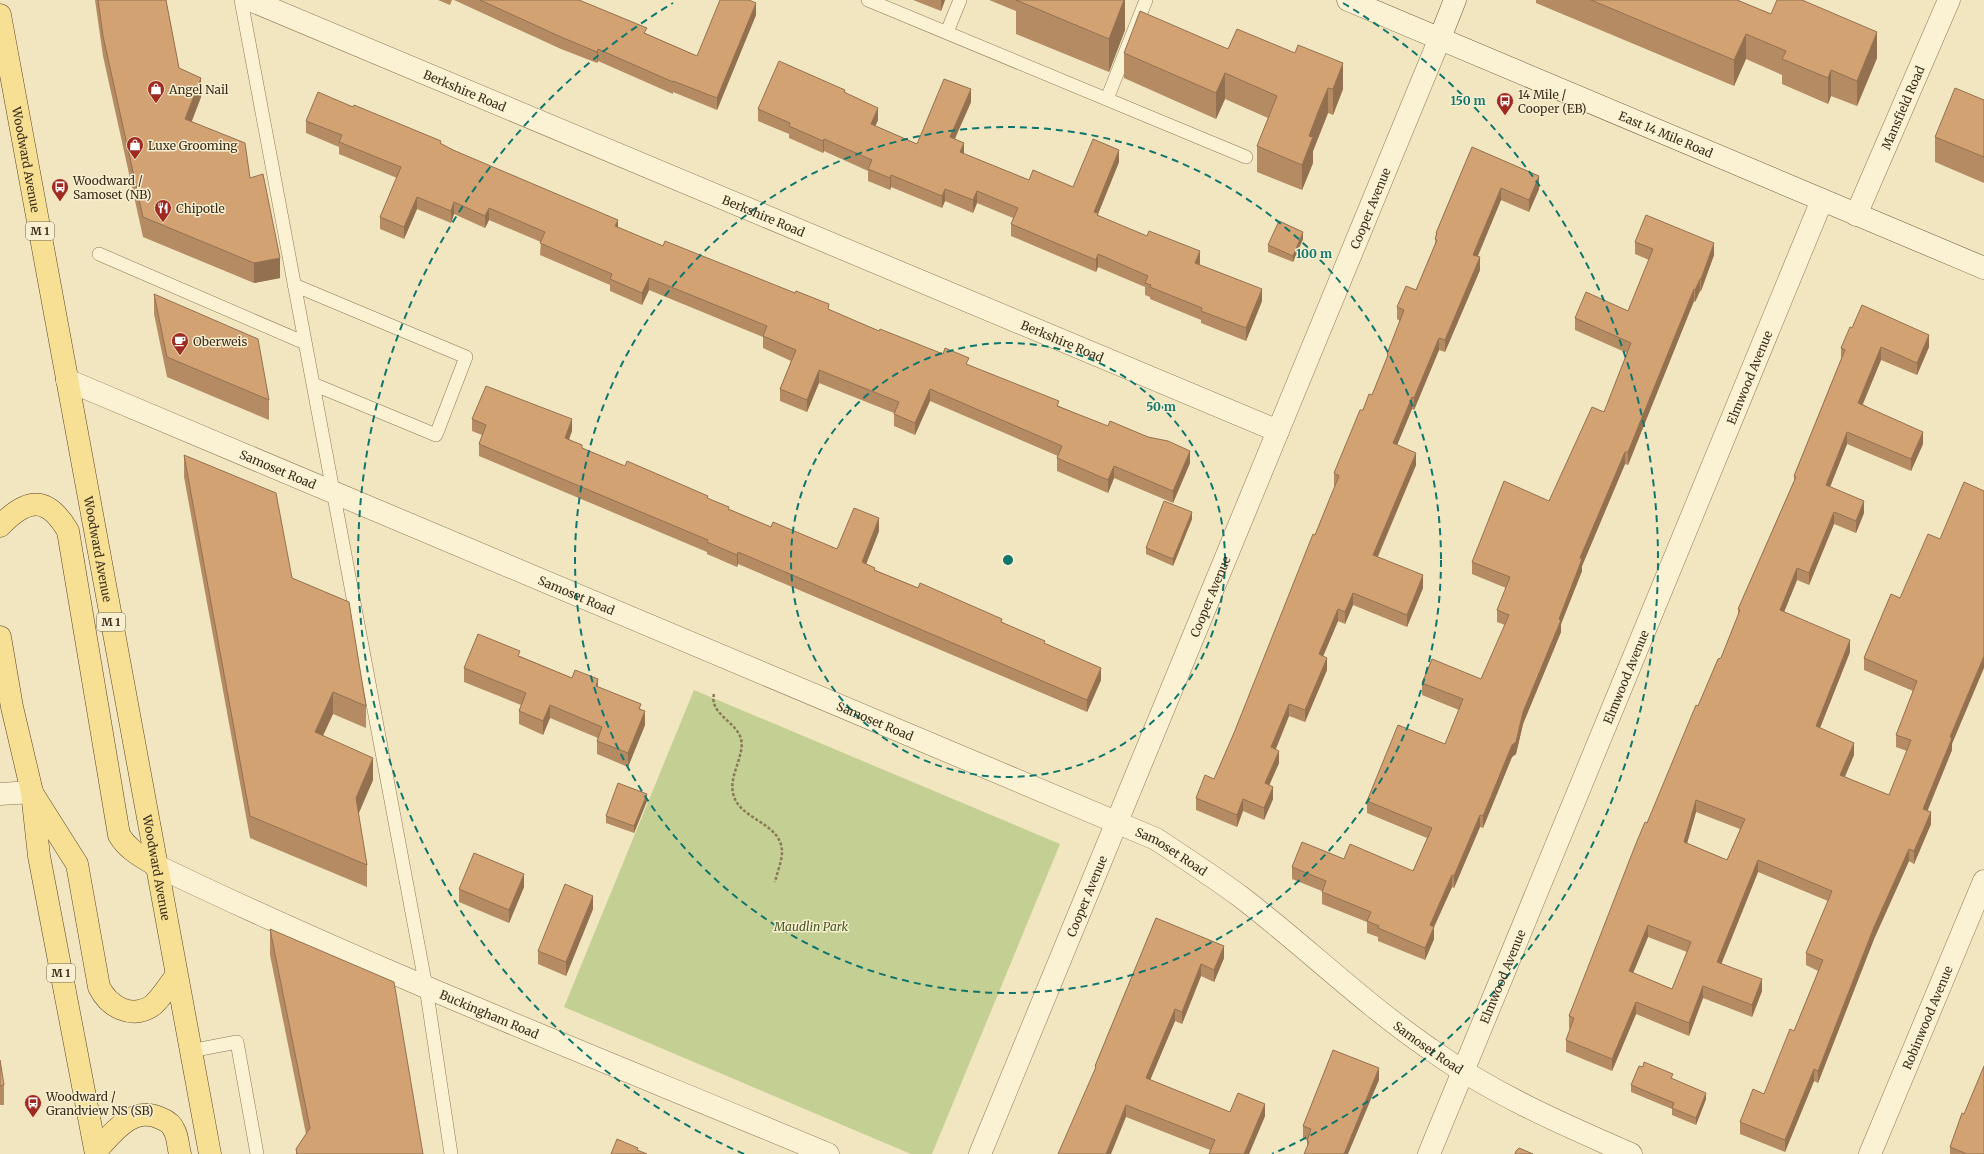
<svg xmlns="http://www.w3.org/2000/svg" width="1984" height="1154" font-family="Merriweather,serif">
<rect width="100%" height="100%" fill="#f1e6c0"/>
<path fill="#c4d093" d="M694 690 1060 844 932 1154H911L564 1007Z"/>
<g fill="none" stroke-linecap="round" stroke-linejoin="round">
<defs>
<path id="lane" d="M241 0 426 987 451 1154
M868 0 1246 157
M947 32 960 0
M1107 99 1146 0
M99 254 305 343
M294 285 466 357 436 435 313 384
M190 1051 237 1042 257 1154"/>
<g id="street">
<path id="s1" d="M250 0 1278 431"/>
<path id="s2" d="M1856 215 1949 0"/>
<path id="s3" d="M67 380 1156 839C1185 858 1214 877 1241 897 1305 946 1363 1003 1430 1049 1491 1093 1562 1124 1631 1154"/>
<path d="M0 794 32 792"/>
<path id="s4" d="M155 865C375 971 603 1060 828 1154"/>
<path id="s5" d="M980 1154 1440 38"/>
<path id="s6" d="M1429 1154 1822 200"/>
<path id="s7" d="M1870 1154 1984 881"/>
</g>
<g id="secondary">
<path id="s8" d="M1348 0 1984 268"/>
<path d="M1440 38 1455 0"/>
</g>
<g id="primary">
<path id="s9" d="M0 15 210 1154"/>
<path d="M0 526C27 498 47 495 68 531L119 835C128 850 141 856 155 865"/>
<path d="M0 637 12 707 32 792 39 856 96 1154"/>
<path d="M34 796 77 864 99 987C109 1007 132 1020 153 1005 162 997 169 985 176 976"/>
<path d="M96 1151C112 1134 132 1105 160 1118 165 1120 172 1124 174 1130 178 1136 178 1147 180 1154"/>
</g>
</defs>
<use href="#lane" stroke="#8c7756" stroke-width="14"/>
<use href="#street" stroke="#8c7756" stroke-width="23"/>
<use href="#secondary" stroke="#6d573a" stroke-width="23"/>
<use href="#primary" stroke="#59442b" stroke-width="23"/>
<path stroke="#8c7756" stroke-width="2.5" stroke-dasharray="3 2" stroke-linecap="butt" d="M714 694C709 714 736 721 741 739 745 755 729 775 733 793 738 820 782 822 782 852 782 861 777 873 775 882"/>
<use href="#lane" stroke="#fbf2d4" stroke-width="13"/>
<use href="#street" stroke="#fbf2d4" stroke-width="22"/>
<use href="#secondary" stroke="#fbf2d4" stroke-width="22"/>
<use href="#primary" stroke="#f7e094" stroke-width="22"/>
</g>
<path fill="#b58b63" fill-rule="evenodd" d="M95 0H166L179 68 201 97 192 121 250 178 280 278 254 283 143 237 103 56Z
M438 0H452L450 5Z
M454 0H579L647 34 697 56 756 15 717 110 673 92V94L598 61 597 63 561 49Z
M913 0H945L941 11Z
M989 0H1125V30L1109 72 1016 34V11Z
M1536 0H1737L1877 58 1857 106 1831 96 1828 104 1782 84V75L1746 59 1734 86 1536 3Z
M1228 49 1343 89 1333 115 1328 113 1313 151V163L1302 190 1257 172V146L1268 118 1225 99 1216 119 1124 78V53Z
M845 92 878 120 875 126 917 144 971 102 955 139 964 154 1029 180 1073 187 1119 162 1098 214V216L1200 263 1199 264 1262 301 1246 341 1201 323V320L1150 299V297L1145 295V287L1098 267 1096 272 1011 236V224L1013 218 977 203 973 213 945 201 942 208 891 187 890 190 868 181V171L824 151 823 153 789 138V134L758 121V109Z
M1984 100V183L1935 162V137Z
M306 121 441 144 618 228 663 246 829 310 879 331 969 365 1059 406 1190 463 1173 503 1114 478 1108 493 1057 471V458L1058 456 930 401 915 435 894 426V413L819 383 807 412 780 401V389L791 361 763 348V337L649 290 642 305 610 291V285L540 255 541 242 489 220 485 228 454 214 451 223 417 209 404 239 380 229V217L397 178 339 154V147L306 133Z
M1472 147 1539 189 1529 212 1501 200 1478 256 1480 270 1445 352 1439 350 1414 410 1412 409 1397 445 1416 465 1378 557 1423 588 1407 627 1353 605 1345 624 1338 621 1323 656 1327 670 1305 722 1289 716 1276 749 1279 763 1269 785 1273 799 1264 820 1243 811 1237 827 1196 810V798L1214 779 1234 733 1315 535 1335 486H1334V473L1363 410 1372 395 1387 359V354L1400 321 1397 319V307L1416 290 1435 244 1436 233Z
M1303 239 1293 262 1268 252V245Z
M1635 242 1714 255 1701 291H1700L1695 302 1694 301 1628 465 1625 464 1582 566V571L1561 624V632L1523 724 1516 754 1512 757 1483 828 1480 827 1454 888 1452 887 1434 927V939L1425 960 1378 941V937L1367 933V922L1322 904V891L1292 879V867L1344 859 1413 871 1427 838 1367 813V801L1445 744 1459 710 1422 695V683L1481 679 1505 625 1497 622V610L1506 588 1472 574V562L1549 501 1604 412 1627 353 1575 330V318L1628 311 1649 260 1635 254Z
M154 294 269 400V420L167 377 154 314Z
M1852 328 1929 347 1917 375 1881 360 1863 404 1923 444 1911 471 1847 444 1830 487 1864 513 1856 533 1834 524 1809 585 1797 580 1784 612 1850 652 1820 728 1854 755 1845 777 1889 795 1907 751 1896 747V735L1913 691 1864 670V658L1891 594 1952 744V750L1928 810 1931 824 1914 864 1909 861 1874 939 1818 1083 1814 1081 1785 1152 1740 1134V1122L1764 1094 1794 1031 1818 971 1806 965V953L1828 901 1758 872 1721 964 1762 991 1752 1017 1703 998 1689 1036 1636 1014 1612 1071 1566 1052V1040L1570 1029 1569 1028V1016L1647 823 1698 706 1721 658 1738 616V609L1794 481V476L1841 359V348ZM1696 812 1740 829 1727 860 1687 843ZM1648 937 1687 952 1672 989 1633 973Z
M472 419 572 431 569 439 582 448 625 466 708 499 729 509 771 527 837 549 879 531 866 564 875 570 1002 622 1045 644 1101 680 1087 712 738 564 737 567 707 554V552L479 456V444L482 435 472 431Z
M184 455 292 578 366 706V728L333 714 323 735 373 780 358 813 367 865V887L250 838 184 477Z
M1192 519 1173 566 1146 554V548Z
M520 656 572 678 598 687 641 709 645 725 628 767 597 754V741L598 738 550 718 543 735 519 724V711L521 705 464 682V668Z
M647 801 634 833 606 823V816Z
M524 887 509 923 459 902V889Z
M593 909 566 976 538 964V951Z
M1156 918 1224 958 1214 982 1201 976 1182 1024 1175 1021 1150 1080 1230 1112 1265 1116 1249 1154H1209L1210 1150 1126 1117 1095 1069V1066Z
M270 929 423 1154H296V1149L306 1134 270 955Z
M0 1060 4 1085V1105H0Z
M1673 1079 1706 1099 1696 1125 1672 1115V1109L1631 1092V1085Z
M1379 1080 1307 1148V1140L1303 1138V1126Z
M1964 1114 1984 1154H1950V1147Z"/>
<path fill="#937150" d="M941 0H945L941 11Z
M1124 0H1125V30L1109 72V39Z
M756 3V15L717 110V98Z
M1877 32V58L1857 106V81Z
M1746 34V59L1734 86V60Z
M598 49V61L597 63V52Z
M1343 63V89L1333 115V89Z
M1831 70V96L1828 104V78Z
M1225 73V99L1216 119V93Z
M201 78V97L185 138V119Z
M1328 88V113L1313 151V163L1302 190V165L1309 136Z
M971 89V102L950 149V137Z
M878 108V120L871 136V124Z
M824 139V151L823 153V141Z
M964 143V155L960 152Z
M1119 150V162L1098 214V225L1094 212Z
M891 175V187L890 190V178Z
M1539 176V189L1529 212V200Z
M1501 188V200L1473 267V255Z
M945 189V201L942 208V196Z
M977 191V203L973 213V200Z
M417 197V209L404 239V227Z
M454 202V214L451 223V211Z
M489 208V220L485 228V216Z
M618 220V232L615 226Z
M1303 232V239L1293 262V256Z
M1714 243V255L1701 291V279Z
M1200 251V263L1195 275V263Z
M1098 254V267L1096 272V260Z
M1480 257V270L1445 352V340Z
M280 258V278L254 283V263Z
M649 278V290L642 305V293Z
M1700 279V291L1695 302V290Z
M1262 289V301L1246 341V328Z
M1694 289V301L1628 465V452Z
M1929 335V347L1917 375V363Z
M1439 338V350L1414 410V398Z
M1881 347V360L1858 415V403Z
M819 370V383L807 412V400Z
M930 389V401L915 435V423Z
M1412 397V409L1393 455V443Z
M572 419V431L565 450V438Z
M1847 432V444L1826 497V485Z
M1923 432V444L1911 471V459Z
M1190 451V463L1173 503V491Z
M1625 452V464L1582 566V571L1561 624V632L1523 724 1516 754 1512 757 1483 828V816L1559 619 1580 558Z
M1416 453V465L1373 567V555Z
M1114 466V478L1108 493V480Z
M1864 501V513L1856 533V521Z
M1192 512V519L1173 566V559Z
M1834 512V524L1809 585V573Z
M879 518V531L862 575V562Z
M738 552V564L737 567V555Z
M1797 568V580L1780 622V610Z
M1423 575V588L1407 627V615Z
M1353 593V605L1345 624V612Z
M1338 609V621L1319 666V654Z
M1850 640V652L1816 738V726Z
M1984 656V668L1952 744V750L1923 821V809L1950 737Z
M1327 658V670L1305 722V710Z
M1101 668V680L1087 712V700Z
M598 679V693L596 686Z
M333 692V714L315 753V732Z
M1289 704V716L1271 760V747Z
M550 705V718L543 735V721Z
M645 711V725L628 767V753Z
M1854 743V755L1840 787V775Z
M1279 751V763L1265 795V783Z
M373 758V780L356 820V798Z
M1273 787V799L1264 820V808Z
M647 794V801L634 833V826Z
M1243 799V811L1237 827V815Z
M1696 800V812L1684 854V842Z
M1931 812V824L1914 864V851Z
M1480 815V827L1454 888V876Z
M1909 849V861L1874 939 1818 1083V1071L1874 927Z
M1758 860V872L1717 975V962Z
M524 874V887L509 923V910Z
M1452 875V887L1434 927V939L1425 960V948L1430 925Z
M593 896V909L566 976V962Z
M1648 925V937L1629 983V971Z
M1224 946V958L1214 982V970Z
M1201 964V976L1182 1024V1012Z
M1762 979V991L1752 1017V1005Z
M1703 986V998L1689 1036V1023Z
M1636 1002V1014L1612 1071V1059Z
M1175 1009V1021L1146 1090V1078Z
M1379 1068V1080L1348 1154H1344Z
M1814 1069V1081L1785 1152V1140Z
M1706 1093V1099L1696 1125V1118Z
M1265 1104V1116L1249 1154H1244Z
M1126 1105V1117L1111 1154H1106Z"/>
<path fill="#d2a273" stroke="#937150" fill-rule="evenodd" d="M98 0H166L179 68 201 78 185 119 245 143 250 178 263 174 280 258 254 263 143 217 103 36Z
M480 0H579L647 28 644 33 697 56 720 0H749L756 3 717 98 673 81V82L598 49 597 52 561 37Z
M1016 0H1124L1109 39Z
M1591 0H1737L1771 14 1777 0H1802L1877 32 1857 81 1831 70 1828 78 1782 59 1786 51 1746 34 1734 60Z
M1140 11 1228 49 1237 29 1295 53 1298 45 1343 63 1333 89 1328 88 1318 112 1309 136 1313 137 1302 165 1257 146 1277 96 1225 73 1216 93 1124 53Z
M779 61 845 90 844 92 878 108 871 124 917 144 944 79 971 89 950 137 964 143 960 152 1029 180 1033 170 1073 187 1093 139 1119 150 1094 212 1098 213 1097 215 1147 236 1149 231 1200 251 1195 263 1262 289 1246 328 1201 311 1202 308 1150 287 1151 285 1145 283 1148 276 1098 254 1096 260 1011 224 1018 208 977 191 973 200 945 189 942 196 891 175 890 178 868 169 872 160 824 139 823 141 789 126 790 123 758 109Z
M1955 88 1984 100V157L1935 137Z
M318 92 353 107 354 105 441 141 440 143 453 150 618 220 615 226 663 246 665 241 795 293 796 291 829 304 828 309 879 331 880 329 943 354 945 348 969 358 966 364 1059 401 1057 406 1108 426 1110 421 1148 437 1168 441 1190 451 1173 491 1114 466 1108 480 1057 458 1062 446 930 389 915 423 894 414 899 402 819 370 807 400 780 389 796 350 763 336 767 326 649 278 642 293 610 279 612 274 540 243 545 232 489 208 485 216 454 202 451 211 417 197 404 227 380 217 401 167 339 142 342 135 306 121Z
M1472 147 1539 176 1529 200 1501 188 1473 255 1480 257 1445 340 1439 338 1414 398 1412 397 1393 443 1416 453 1373 555 1423 575 1407 615 1353 593 1345 612 1338 609 1319 654 1327 658 1305 710 1289 704 1271 747 1279 751 1265 783 1273 787 1264 808 1243 799 1237 815 1196 798 1205 775 1214 779 1234 733 1313 534 1315 535 1332 493 1339 476 1334 473 1360 410H1363L1369 394 1372 395 1388 355 1387 354 1404 310 1397 307 1406 286 1416 290 1437 240 1435 239 1437 233H1436Z
M1646 215 1714 243 1701 279H1700L1695 290 1694 289 1628 452H1625L1580 558 1582 559 1559 619 1561 620 1523 712 1516 742 1512 745 1483 816 1480 815 1454 876 1452 875 1430 925 1434 927 1425 948 1378 928 1379 926 1367 921 1371 912 1322 892 1326 881 1292 867 1302 842 1344 859 1350 844 1413 871 1432 828 1367 801 1398 725 1445 744 1463 699 1422 683 1432 659 1481 679 1509 615 1497 610 1510 577 1472 562 1504 481 1549 501 1592 407 1604 412 1631 343 1575 318 1586 292 1628 311 1653 249 1635 242Z
M1279 221 1303 232 1293 256 1268 245Z
M154 294 258 339 269 400 167 357Z
M1862 305 1929 335 1917 363 1881 347 1858 403 1923 432 1911 459 1847 432 1826 485 1864 501 1856 521 1834 512 1809 573 1797 568 1780 610 1850 640 1816 726 1854 743 1840 775 1889 795 1911 740 1896 735 1917 681 1864 658 1891 594 1900 598 1928 534 1940 539 1964 482 1984 491V656L1950 737 1952 738 1923 809 1931 812 1914 851 1909 849 1874 927 1818 1071 1814 1069 1785 1140 1740 1122 1753 1089 1764 1094 1790 1029 1794 1031 1823 960 1806 953 1832 891 1758 860 1717 962 1762 979 1752 1005 1703 986 1689 1023 1636 1002 1612 1059 1566 1040 1574 1018 1569 1016 1635 846 1645 822 1647 823 1696 705 1698 706 1718 659 1721 658 1740 610 1738 609 1796 477 1794 476 1845 350 1841 348 1850 327 1852 328ZM1696 800 1745 819 1727 860 1684 842ZM1648 925 1691 942 1672 989 1629 971Z
M486 386 572 419 565 438 582 445V448L625 466 627 461 708 496 707 498 729 507 728 509 771 527 773 522 837 549 854 508 879 518 862 562 875 568 874 570 918 588 920 583 1002 619 1001 622 1045 641 1044 643 1101 668 1087 700 738 552 737 555 707 542 708 540 479 444 486 425 472 419Z
M184 455 276 493 292 578 349 602 366 706 333 692 315 732 373 758 356 798 367 865 250 816Z
M1164 501 1192 512 1173 559 1146 548Z
M478 634 520 651 518 656 572 678 575 670 598 679 596 686 641 704 639 709 645 711 628 753 597 741 602 727 550 705 543 721 519 711 526 693 464 668Z
M618 783 647 794 634 826 606 816Z
M474 853 524 874 509 910 459 889Z
M565 884 593 896 566 962 538 951Z
M1156 918 1224 946 1214 970 1201 964 1182 1012 1175 1009 1146 1078 1230 1112 1238 1093 1265 1104 1244 1154H1209L1215 1140 1126 1105 1106 1154H1058L1096 1067 1095 1066Z
M270 929 394 982 423 1154H297L296 1149 310 1128Z
M1333 1050 1379 1068 1344 1154H1304L1309 1142 1307 1141 1311 1129 1303 1126Z
M0 1060 4 1085 0 1086Z
M1644 1062 1673 1074 1671 1078 1706 1093 1696 1118 1672 1108 1674 1103 1631 1085 1639 1066 1643 1067Z
M1984 1066V1154H1967L1950 1147 1962 1113 1964 1114Z
M617 1139 638 1148 637 1150 647 1154H611Z
M1519 1148 1533 1154H1515L1516 1151Z"/>
<g fill="none" stroke="#0f766e" stroke-width="2" stroke-dasharray="7 5">
<circle cx="1008" cy="560" r="217"/>
<circle cx="1008" cy="560" r="433"/>
<path d="M744 1154A650 650 0 0 1 673 3M1343 3A650 650 0 0 1 1272 1154"/>
</g>
<defs>
<symbol id="shop-pin" viewBox="-11 -11 22 30"><path d="M0 17L-7.5 6A9.5 9.5 0 1 1 7.5 6Z" fill="#9f2a22" stroke="#f8efd0"/><path d="M-5-2.5h2.3a2.7 3.5 0 0 1 5.4 0H5L5.5 6h-11ZM-1.5-2.5h3a1.5 2.3 0 0 0-3 0Z" fill="#fff"/></symbol>
<symbol id="bus-pin" viewBox="-11 -11 22 30"><path d="M0 17L-7.5 6A9.5 9.5 0 1 1 7.5 6Z" fill="#9f2a22" stroke="#f8efd0"/><path d="M-5-6H5V4H4V6H2V4H-2V6H-4V4H-5ZM-3.5-4V0h7V-4ZM-3.5 1.2v1.5H-2V1.2ZM2 1.2v1.5H3.5V1.2Z" fill="#fff"/></symbol>
<symbol id="restaurant-pin" viewBox="-11 -11 22 30"><path d="M0 17L-7.5 6A9.5 9.5 0 1 1 7.5 6Z" fill="#9f2a22" stroke="#f8efd0"/><path d="M-5-6h1v4h1v-4h1v4h1v-4h1v5L-1.5 .5V6h-2V.5L-5-1ZM5-6V6H3V1.5H1.5Q1.5-4 5-6Z" fill="#fff"/></symbol>
<symbol id="cafe-pin" viewBox="-11 -11 22 30"><path d="M0 17L-7.5 6A9.5 9.5 0 1 1 7.5 6Z" fill="#9f2a22" stroke="#f8efd0"/><path d="M-5.5-4.5H6V0H3Q3 3.5 0 3.5H-2.5Q-5.5 3.5-5.5 0ZM3-3.2v2h1.7v-2ZM-6 4.5H4V6H-6Z" fill="#fff"/></symbol>
</defs>
<g fill-rule="evenodd">
<use href="#shop-pin" x="146" y="79" width="20" height="27"/>
<use href="#bus-pin" x="1495" y="91" width="20" height="27"/>
<use href="#shop-pin" x="125" y="135" width="20" height="27"/>
<use href="#bus-pin" x="50" y="177" width="20" height="27"/>
<use href="#restaurant-pin" x="153" y="198" width="20" height="27"/>
<use href="#cafe-pin" x="170" y="331" width="20" height="27"/>
<use href="#bus-pin" x="23" y="1093" width="20" height="27"/>
</g>
<g text-anchor="middle" dominant-baseline="central" stroke-width="3" stroke-linejoin="round" paint-order="stroke">
<g fill="#f8efd0" stroke="#736752" stroke-width="1">
<rect x="26" y="222" width="28" height="18" rx="3"/>
<rect x="97" y="613" width="28" height="18" rx="3"/>
<rect x="47" y="964" width="28" height="18" rx="3"/>
</g>
<g font-size="11" font-weight="bold" fill="#3a2d1c">
<text x="40" y="231">M 1</text>
<text x="111" y="622">M 1</text>
<text x="61" y="973">M 1</text>
</g>
<g font-size="12" fill="#3a2d1c" stroke="#f8efd0" text-anchor="start">
<text x="169" y="89">Angel Nail</text>
<text x="1518" y="94">14 Mile /<tspan x="1518" dy="14">Cooper (EB)</tspan></text>
<text x="148" y="145">Luxe Grooming</text>
<text x="73" y="180">Woodward /<tspan x="73" dy="14">Samoset (NB)</tspan></text>
<text x="176" y="208">Chipotle</text>
<text x="193" y="341">Oberweis</text>
<text x="46" y="1096">Woodward /<tspan x="46" dy="14">Grandview NS (SB)</tspan></text>
</g>
<g font-size="12" fill="#3a2d1c" stroke="#f8efd0">
<text stroke="none"><textPath href="#s1" startOffset="233">Berkshire Road</textPath></text>
<text stroke="none"><textPath href="#s2" startOffset="117">Mansfield Road</textPath></text>
<text stroke="none"><textPath href="#s8" startOffset="345">East 14 Mile Road</textPath></text>
<text stroke="none"><textPath href="#s9" startOffset="147">Woodward Avenue</textPath></text>
<text stroke="none"><textPath href="#s5" startOffset="1023">Cooper Avenue</textPath></text>
<text stroke="none"><textPath href="#s1" startOffset="557">Berkshire Road</textPath></text>
<text stroke="none"><textPath href="#s1" startOffset="881">Berkshire Road</textPath></text>
<text stroke="none"><textPath href="#s6" startOffset="840">Elmwood Avenue</textPath></text>
<text stroke="none"><textPath href="#s3" startOffset="229">Samoset Road</textPath></text>
<text stroke="none"><textPath href="#s9" startOffset="543">Woodward Avenue</textPath></text>
<text stroke="none"><textPath href="#s3" startOffset="553">Samoset Road</textPath></text>
<text stroke="none"><textPath href="#s5" startOffset="603">Cooper Avenue</textPath></text>
<text stroke="none"><textPath href="#s6" startOffset="516">Elmwood Avenue</textPath></text>
<text stroke="none"><textPath href="#s3" startOffset="877">Samoset Road</textPath></text>
<text stroke="none"><textPath href="#s3" startOffset="1201">Samoset Road</textPath></text>
<text stroke="none"><textPath href="#s9" startOffset="867">Woodward Avenue</textPath></text>
<text stroke="none"><textPath href="#s5" startOffset="279">Cooper Avenue</textPath></text>
<text stroke="none"><textPath href="#s6" startOffset="192">Elmwood Avenue</textPath></text>
<text stroke="none"><textPath href="#s4" startOffset="366">Buckingham Road</textPath></text>
<text stroke="none"><textPath href="#s7" startOffset="148">Robinwood Avenue</textPath></text>
<text stroke="none"><textPath href="#s3" startOffset="1525">Samoset Road</textPath></text>
</g>
<g font-size="12" font-style="italic" fill="#465821" stroke="#f8efd0">
<text x="811" y="926">Maudlin Park</text>
</g>
</g>
<circle cx="1008" cy="560" r="6" fill="#0f766e" stroke="#f8efd0" stroke-width="2"/>
<g font-size="12" text-anchor="middle" font-weight="bold" fill="#0f766e" stroke="#f8efd0" stroke-width="3" stroke-linejoin="round" paint-order="stroke">
<text x="1468" y="105">150 m</text>
<text x="1314" y="258">100 m</text>
<text x="1161" y="411">50 m</text>
</g>
</svg>
